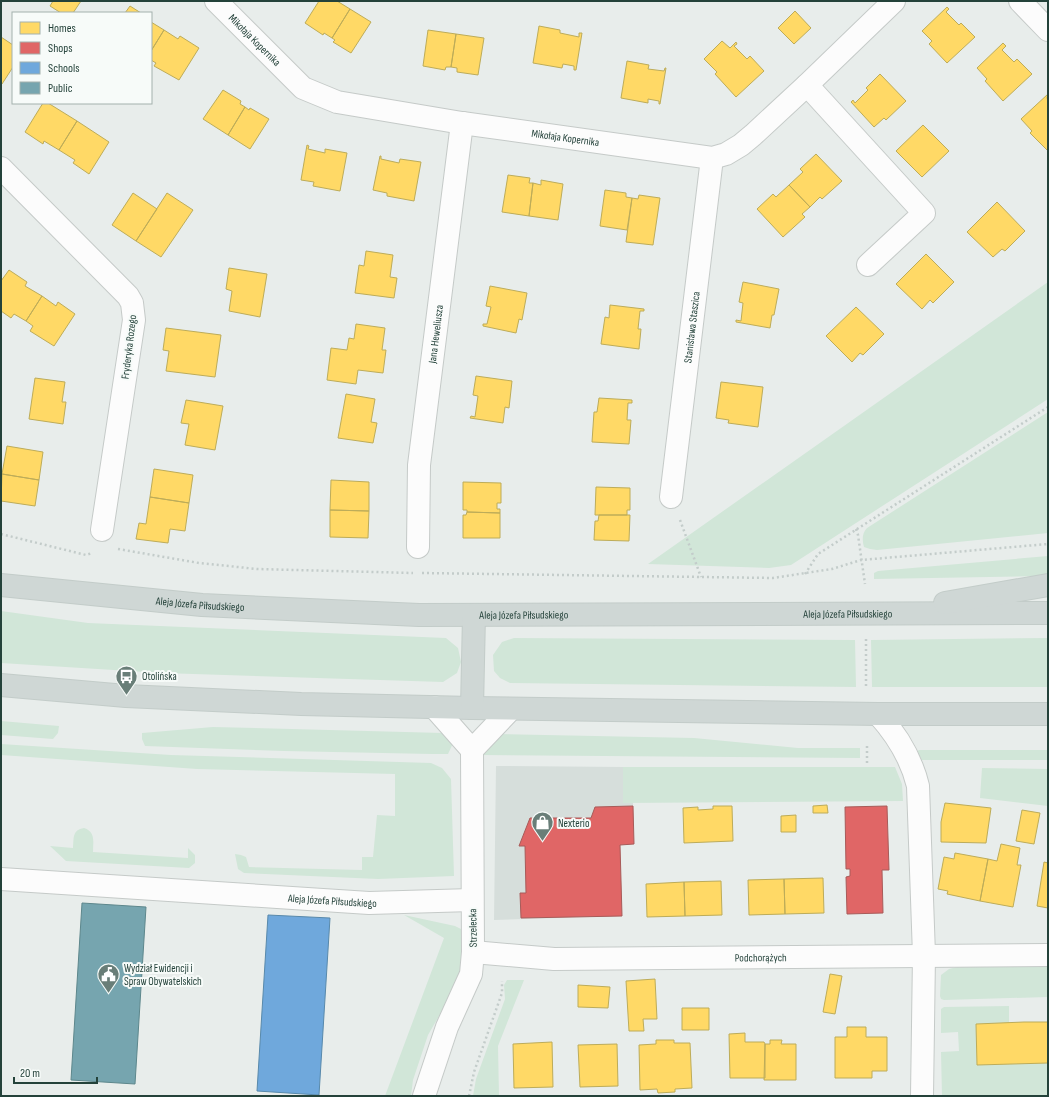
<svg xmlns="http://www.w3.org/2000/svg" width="1049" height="1097" font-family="'Sofia Sans Condensed',sans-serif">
<rect width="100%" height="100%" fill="#e8edeb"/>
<path fill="#d6dedb" d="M496 766 623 767V803H633L634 844 620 845 622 916 494 920Z"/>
<path fill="#d1e6d8" d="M1048 282V399L791 565 769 568 648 564Z
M1048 412V533L877 550 870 549 864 547C862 540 862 533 867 528Z
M1048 556V575L1041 576 874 579V573L878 571Z
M1 611 88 623 446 638 458 648 461 662 457 673 443 682 162 673 1 663Z
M514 638 855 640 856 687 510 683 500 678 494 671 493 655 502 642Z
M1048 638V687H872L871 640Z
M1 721 59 726 58 733 53 739 1 735Z
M213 727 443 733 454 741 448 754H432L284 751 145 746 142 739V733Z
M497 734 694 738 798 748H860V758L480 755Z
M1 744 171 755 431 763 442 768 451 779 454 876 378 879 244 873 238 869 235 854 241 855 246 857 249 867 362 870V857H373L377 815 395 816V774L197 769 1 755Z
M919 750H1048V760H920L916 752Z
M623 767H895L902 784 903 801 623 803Z
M982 768 1048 769V806L980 798Z
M84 828C96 832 93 842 93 852L188 858V848L195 855V863L189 868 66 861 50 846 73 848C74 838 72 830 84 828Z
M404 915 455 926 461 929 465 950 460 974 450 997 428 1035 413 1080 411 1096H385L444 938Z
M1048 964V997L944 1000 941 999 940 996 941 975 949 969 957 967Z
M507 980H524L498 1046 499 1096H473L476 1079 505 999 504 985Z
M1009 1006V1023L976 1024 977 1065 1048 1063V1096H942L941 1052 959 1051 958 1032 941 1033V1009L944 1007Z"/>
<path fill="#ffd966" stroke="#bdac59" d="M53 1H81L73 13H61L50 6Z
M319 1H337L350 9 332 38 324 33 323 35 305 23Z
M130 6 141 13H125Z
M947 7 949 9 946 12 959 25 961 23 975 37 947 63 929 44 932 41 922 31Z
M350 9 371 22 351 53 333 42 335 40 332 38Z
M795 11 811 28 794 44 778 28Z
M151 22 164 30 151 51Z
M539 26 560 30V33L579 37V33H582L576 70H574V66L563 64 562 68 533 63Z
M164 30 178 39 180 36 199 48 179 80 154 66 156 63 151 60V51Z
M428 30 456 34 451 67H446L445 70 423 66Z
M456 34 484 38 478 75 457 72V68L451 67Z
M1 37 13 45V67L2 84 1 83Z
M722 41 730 48 736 42 737 44 734 46 747 59 750 56 764 71 736 97 715 74 717 72 704 59Z
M1003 43 1006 46 1002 50 1014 62 1017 59 1032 74 1003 101 985 81 987 79 977 68Z
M627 61 649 65 648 69 664 71 665 68H666L660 104H659V101L648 99V103L621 98Z
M880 74 906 101 886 120 884 118 874 127 851 102 853 100 855 103 868 90 866 88Z
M223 90 241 101 240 104 245 107 228 135 203 119Z
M1048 94 1047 98 1048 100V151L1030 133 1032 131 1021 119Z
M43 103H48L77 121 59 150 44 141 43 144 25 132Z
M245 107 249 110 250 108 269 119 250 149 228 135Z
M77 121 109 142 89 174 73 163 75 160 59 150Z
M923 125 949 151 922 177 896 151Z
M307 145 309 146 308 149 325 153V149L347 153 340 191 313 186 314 182 301 180Z
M816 154 842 181 822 199 820 197 810 207 789 185 803 172 800 169Z
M380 156H381V159L399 163 400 159 421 162 414 201 387 196V193L373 190Z
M508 175 530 178 529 183H533L529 216 502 212Z
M541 180 563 184 558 220 529 216 533 183 541 185Z
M789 185 810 207 802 214 805 217 783 237 757 209 773 194 776 197Z
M605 190 626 193V197L632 198 627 230 600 226Z
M133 193 157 209 136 241 112 225Z
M167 193 193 210 161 257 136 241Z
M639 195 660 198 653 245 626 242 632 198 638 199Z
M997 202 1025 231 1005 251 1002 249 993 257 967 232Z
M366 251 393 255 390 277 397 278 394 298 355 293 359 265 364 266Z
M926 254 954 282 933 303 930 300 922 309 896 284Z
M229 268 267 274 260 317 229 311 232 291 226 289Z
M9 270 27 282 25 286 42 296 26 321 14 314 11 318 1 311V281Z
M743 282 779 289 774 315H772L770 328 736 322V320L741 321 743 303 739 302Z
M490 286 527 293 522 320 519 319 516 333 483 326V324H487L491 307 486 306Z
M42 296 56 306 58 302 75 314 54 346 30 331 33 326 26 321Z
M610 305 644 309V311H640L638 329H641L639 349 601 344 605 317 609 318Z
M856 307 884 334 863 355 860 353 852 362 826 336Z
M356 324 385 328 382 350H386L383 373 358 370 356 384 327 380 331 348 347 350 349 338 354 339Z
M166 328 221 335 215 377 166 371 169 351 163 350Z
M476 376 512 381 509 408 505 407 503 423 470 418 471 416 475 417 478 396 473 395Z
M35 378 65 382 62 402H66L63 424 29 419Z
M721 382 763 387 758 427 728 423 729 420 716 418Z
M346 394 375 399 371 422 377 423 373 443 338 438Z
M599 398 632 400V403H628L627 420H631L629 444 592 442 594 412H597Z
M186 400 223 406 215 450 185 445 189 424 181 423Z
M7 446 43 452 39 480 2 474Z
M154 469 193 475 189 503 150 497Z
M2 474 39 480 35 506 1 501Z
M331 480 369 482V511L330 510Z
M463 482 501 483V503H497V509H500V513L467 512V510H463Z
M596 487 630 488V510H627V515H595Z
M150 497 189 503 185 531 170 529 168 543 136 539 139 523 146 524Z
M330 510 369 511 368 538 330 537Z
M467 512 500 513V538H463V515H466Z
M599 515H630L629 541 594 540 595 521H598Z
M945 803 991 808 986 843 941 842V822Z
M827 805 828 813H813V806Z
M713 806H732L733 841 684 843 683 808 698 807V810L713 809Z
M1022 810 1040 813 1034 844 1016 841Z
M796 815V832H781V816Z
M1001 844 1020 848 1017 865H1021L1013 907 980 901 988 859 997 861Z
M955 853 988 859 980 901 947 894 948 891 938 889 944 857 954 859Z
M1044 862 1048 863V908L1037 906Z
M823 878 824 913 785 914 784 879Z
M784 879 785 914 749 915 748 880Z
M721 881 722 915 685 916 684 882Z
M684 882 685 916 647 917 646 884Z
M830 974 842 976 835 1014 823 1012Z
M655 979 657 1019H643L644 1031H629L626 981Z
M578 985 610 987 608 1008 578 1007Z
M682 1008H709V1030H682Z
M1024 1022H1048V1063L977 1065 976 1024Z
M847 1027H866V1037H887V1071H872V1078H835V1037H847Z
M745 1033V1042H764L765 1044V1078H730L729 1034Z
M656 1040H674V1043H690L692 1088 675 1089V1092L658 1093 657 1089 640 1090 639 1045 656 1044Z
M770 1040H782L781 1044H796V1080H764L765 1044H770Z
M552 1042 553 1087 514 1088 513 1044Z
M617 1044 618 1086 580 1087 578 1045Z"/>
<path fill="#e06666" stroke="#a85b59" d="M633 806 634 844 620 845 622 916 521 918 520 893H526L525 846H519L530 818H591L595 807Z
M887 806 889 870H882L883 913 847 914 846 877 850 876V869H846L845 807Z"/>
<path fill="#6fa8dc" stroke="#5889ab" d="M268 915 330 918 319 1095 257 1091Z"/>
<path fill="#76a5af" stroke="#5d878c" d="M82 903 146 907 135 1084 71 1080Z"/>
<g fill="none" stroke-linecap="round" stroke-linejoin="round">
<defs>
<g id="minor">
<path id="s1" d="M216 1 303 88 337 102 462 123 712 158 726 154 741 145 753 135 807 85 894 1"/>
<path d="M1020 1 1048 30"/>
<path d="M807 85 924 213 868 265"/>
<path d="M1 168 128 296 132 303 134 320 102 530"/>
<path id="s2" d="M671 497 712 158"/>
<path id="s3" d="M418 547 419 465 462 123"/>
<path d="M434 707 472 750 511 709"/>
<path d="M878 714C897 735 911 757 918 786L924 955 922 1096"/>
<path id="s4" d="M1 879 369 903 472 900"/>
<path id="s5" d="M473 952 554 959 1048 955"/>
<path d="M424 1096 447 1027 471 974 473 952 472 750"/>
</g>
<g id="major">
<path id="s6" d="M1 585 202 605 419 615 1048 613"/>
<path d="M945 603 1048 585"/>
<path d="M1 685 126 696 301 704 472 708 878 714H1048"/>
<path d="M472 708 474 615"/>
</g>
</defs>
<use href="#minor" stroke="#c5cac8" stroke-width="24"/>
<use href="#major" stroke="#c3ccc9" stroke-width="24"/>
<path stroke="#c3ccca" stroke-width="2.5" stroke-dasharray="2 3" stroke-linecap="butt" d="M680 520 701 577
M856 529 858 535 865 584
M1 534 86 555 92 553
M118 549 199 563 257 569 413 573
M422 573 773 578 832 569 861 560 1048 544
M805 574 818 554 1048 407
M866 639V688
M867 746V764
M469 1096 474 1072 502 993V981"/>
<use href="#minor" stroke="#fcfcfc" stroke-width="22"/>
<use href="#major" stroke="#cfd7d5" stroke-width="22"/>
</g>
<defs>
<symbol id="bus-pin" viewBox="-11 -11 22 30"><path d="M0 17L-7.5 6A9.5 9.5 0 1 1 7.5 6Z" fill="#697e78" stroke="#f7fbf9"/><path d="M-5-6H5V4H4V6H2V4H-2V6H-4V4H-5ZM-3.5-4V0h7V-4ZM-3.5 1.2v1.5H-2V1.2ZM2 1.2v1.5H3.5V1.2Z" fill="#fff"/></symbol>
<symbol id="shop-pin" viewBox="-11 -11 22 30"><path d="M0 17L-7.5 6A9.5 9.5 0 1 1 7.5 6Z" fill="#697e78" stroke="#f7fbf9"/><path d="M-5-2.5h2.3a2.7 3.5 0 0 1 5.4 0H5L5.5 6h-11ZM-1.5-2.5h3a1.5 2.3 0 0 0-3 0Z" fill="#fff"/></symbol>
<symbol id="civic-pin" viewBox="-11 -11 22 30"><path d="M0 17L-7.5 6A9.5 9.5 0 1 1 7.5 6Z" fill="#697e78" stroke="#f7fbf9"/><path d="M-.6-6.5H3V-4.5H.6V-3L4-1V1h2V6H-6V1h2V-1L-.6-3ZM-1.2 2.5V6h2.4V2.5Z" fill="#fff"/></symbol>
</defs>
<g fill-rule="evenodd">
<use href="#bus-pin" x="114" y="664" width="25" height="34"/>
<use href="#shop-pin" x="530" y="810" width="25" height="34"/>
<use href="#civic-pin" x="96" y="962" width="25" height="34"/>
</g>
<g text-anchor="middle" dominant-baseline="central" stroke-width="4" stroke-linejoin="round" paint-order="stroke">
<g font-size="11" fill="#24423a" stroke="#f7fbf9">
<text stroke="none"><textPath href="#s1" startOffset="55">Mikołaja Kopernika</textPath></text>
<text stroke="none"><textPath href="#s1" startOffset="391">Mikołaja Kopernika</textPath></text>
<text stroke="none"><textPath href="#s2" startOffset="171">Stanisława Staszica</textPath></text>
<text stroke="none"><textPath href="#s3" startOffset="214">Jana Heweliusza</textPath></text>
<text transform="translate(129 347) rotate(-83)">Fryderyka Rozego</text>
<text stroke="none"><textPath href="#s6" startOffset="200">Aleja Józefa Piłsudskiego</textPath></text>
<text stroke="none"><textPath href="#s6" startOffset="848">Aleja Józefa Piłsudskiego</textPath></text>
<text stroke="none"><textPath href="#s6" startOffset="524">Aleja Józefa Piłsudskiego</textPath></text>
<text stroke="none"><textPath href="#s4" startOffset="332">Aleja Józefa Piłsudskiego</textPath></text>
<text transform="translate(473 928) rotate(-91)">Strzelecka</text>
<text stroke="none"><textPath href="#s5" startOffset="288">Podchorążych</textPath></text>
</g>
<g font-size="11" fill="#24423a" stroke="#f7fbf9" text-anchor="start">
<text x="142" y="676">Otolińska</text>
<text x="558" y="823">Nexterio</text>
<text x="124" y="968">Wydział Ewidencji i<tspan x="124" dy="13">Spraw Obywatelskich</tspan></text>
</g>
</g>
<rect width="1049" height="1097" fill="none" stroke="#24423a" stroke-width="4"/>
<rect x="12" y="12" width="140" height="92" fill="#f7fbf9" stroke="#a3b1ad"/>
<rect x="20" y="22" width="20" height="12" fill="#ffd966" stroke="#a3b1ad"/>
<text x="48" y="32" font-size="12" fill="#24423a">Homes</text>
<rect x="20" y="42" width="20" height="12" fill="#e06666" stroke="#a3b1ad"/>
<text x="48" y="52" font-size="12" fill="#24423a">Shops</text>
<rect x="20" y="62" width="20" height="12" fill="#6fa8dc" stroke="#a3b1ad"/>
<text x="48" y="72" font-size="12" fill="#24423a">Schools</text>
<rect x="20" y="82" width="20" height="12" fill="#76a5af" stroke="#a3b1ad"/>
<text x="48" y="92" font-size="12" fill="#24423a">Public</text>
<path d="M14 1077v6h83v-6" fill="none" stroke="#24423a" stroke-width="2"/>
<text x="20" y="1077" font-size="12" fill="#24423a" stroke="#f7fbf9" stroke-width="3" paint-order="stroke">20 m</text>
</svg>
